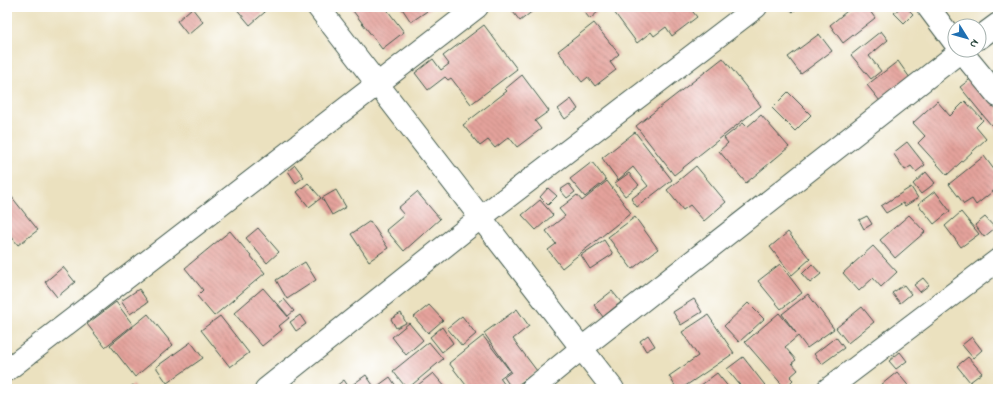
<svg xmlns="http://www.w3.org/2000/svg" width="1005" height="396" font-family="'Indie Flower',sans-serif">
<defs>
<pattern id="building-back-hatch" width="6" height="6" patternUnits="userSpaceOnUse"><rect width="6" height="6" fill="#e4a29b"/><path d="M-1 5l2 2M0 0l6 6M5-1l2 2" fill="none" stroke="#b8857f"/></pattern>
</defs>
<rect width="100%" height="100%" fill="#fff"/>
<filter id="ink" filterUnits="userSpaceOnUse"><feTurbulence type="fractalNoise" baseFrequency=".025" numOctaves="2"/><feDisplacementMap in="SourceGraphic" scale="8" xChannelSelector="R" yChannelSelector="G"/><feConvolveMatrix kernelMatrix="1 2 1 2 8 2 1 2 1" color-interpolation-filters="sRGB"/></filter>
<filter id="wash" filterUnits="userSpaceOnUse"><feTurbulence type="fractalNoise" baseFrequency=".012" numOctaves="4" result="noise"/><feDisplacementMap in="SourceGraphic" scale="16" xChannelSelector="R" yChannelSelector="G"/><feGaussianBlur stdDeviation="0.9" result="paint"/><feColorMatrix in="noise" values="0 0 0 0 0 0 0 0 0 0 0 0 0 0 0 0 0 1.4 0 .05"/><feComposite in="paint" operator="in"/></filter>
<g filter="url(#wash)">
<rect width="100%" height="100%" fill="#ebe1bf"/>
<g id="blocks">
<path fill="url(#building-back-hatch)" d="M235 7H260L265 12 250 25Z
M350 7H385L404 32 382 49Z
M401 7H433L411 22Z
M511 7H532L534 10 520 21 510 8Z
M583 7H597L600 10 590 19 581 8Z
M612 7H689L697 17 672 36 666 27 654 36 651 32 637 43 611 8Z
M787 7H798L793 12Z
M852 7H867L875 18 843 43 830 25Z
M901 7H906L913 14 904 23 894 13Z
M192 8 203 22 188 35 177 21Z
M594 23 619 54 610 62 616 70 595 86 588 77 582 82 558 51Z
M484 25 517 69 471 104 451 78 448 80 445 77 428 90 415 73 433 59 441 70 449 64 443 56Z
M881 31 888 40 869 56 881 71 871 79 851 55Z
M819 34 832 51 801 74 788 57Z
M723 58 761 106 674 175 636 126Z
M898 61 910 78 880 101 867 85Z
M522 75 549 111 535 121 541 129 517 147 509 137 495 148 488 140 480 146 463 125 507 91 505 89Z
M973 77 998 107V120L991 125 960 87Z
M788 92 811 115 795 131 772 108Z
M571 99 578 109 565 119 558 109Z
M937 101 950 116 965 101 983 120 976 127 986 139 947 175 918 143 925 136 913 123Z
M761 115 789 147 746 183 719 151 728 143 724 138 743 123 747 127Z
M998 122V132L993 126Z
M635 132 672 180 637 207 631 199 648 186 633 167 618 180 602 158Z
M907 142 925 165 916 172 911 166 905 170 893 153Z
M984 156 998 175V178L993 182 997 188 976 205 972 199 964 204 949 184Z
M592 162 606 180 585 197 570 179Z
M295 165 304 177 296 183 288 171Z
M696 166 726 202 704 221 690 205 683 210 667 190Z
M926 172 935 183 921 194 913 184Z
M629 173 639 185 625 196 615 183Z
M607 181 631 213 562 268 548 250 556 244 546 231 565 216 559 209 577 195 582 201Z
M308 183 321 198 309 207 297 192Z
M569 184 575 192 567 198 560 190Z
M911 187 918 198 905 206 903 203 886 213 881 206Z
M548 188 557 196 548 205 540 197Z
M336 190 346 207 332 215 322 198Z
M7 191 38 230 18 245 7 231Z
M935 191 950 211 934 224 918 204Z
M417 192 440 219 404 251 386 230 404 215 398 208Z
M540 200 553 215 536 230 522 215Z
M961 212 979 234 961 247 945 226Z
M909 215 925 232 895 258 880 240Z
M867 216 872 224 864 229 859 220Z
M635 217 658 249 632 269 608 237Z
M985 217 995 228 984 237 975 225Z
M370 221 388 248 369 261 351 234Z
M258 228 279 252 267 263 246 238Z
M230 231 265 273 214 316 197 296 203 290 185 268Z
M788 232 810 259 792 275 770 247Z
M604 240 613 254 590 269 581 255Z
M873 246 897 272 881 287 873 278 859 291 843 273Z
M305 262 316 280 287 299 276 280Z
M780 264 802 293 781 309 758 281Z
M812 264 821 274 810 283 802 274Z
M63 267 75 282 57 297 45 282Z
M923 278 929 285 920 292 914 285Z
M904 285 911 294 900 303 892 293Z
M263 288 289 318 279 326 282 330 262 346 234 313Z
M139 289 148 302 130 314 121 301Z
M612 291 621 302 603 317 594 305Z
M808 294 834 329 807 348 798 336 785 347 796 360 792 363 798 370 790 377 793 380 785 388 745 342 779 313 796 333 782 314Z
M284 299 294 311 288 316 278 304Z
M694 299 702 312 681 325 673 312Z
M116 302 133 325 105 347 87 324Z
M748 303 764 319 739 342 724 326Z
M429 305 443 320 428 333 414 317Z
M862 307 874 322 848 343 836 328Z
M517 309 529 326 513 339 537 371 512 389 504 377 511 372 512 373 484 333Z
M401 313 406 323 396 328 391 319Z
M148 314 173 345 135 377 110 345Z
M300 315 306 324 296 331 290 322Z
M708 315 734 353 681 389H677L669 376 698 356 682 332Z
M220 316 249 353 230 367 201 330Z
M462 316 476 334 462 346 447 328Z
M409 323 423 340 406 355 392 337Z
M442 327 453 343 442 352 430 337Z
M648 335 655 346 646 351 640 341Z
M483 336 510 371 500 378 507 388 506 389H469L449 363Z
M836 337 844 348 822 364 814 354Z
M972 337 982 350 973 358 962 345Z
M191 342 203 358 167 383 156 367Z
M429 342 443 359 407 389 393 371Z
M900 352 907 361 896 369 889 361Z
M743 357 768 389H743L727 369Z
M968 357 982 373 970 382 957 366Z
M897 372 911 389H884L881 385Z
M433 373 447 389H413Z
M717 373 730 389H696Z
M366 375 375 388 390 377 398 389H355L352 385Z
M344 380 350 389H332Z
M133 385 137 389H128Z"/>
</g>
</g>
<g filter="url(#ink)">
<use href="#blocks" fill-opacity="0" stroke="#3e5649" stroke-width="1"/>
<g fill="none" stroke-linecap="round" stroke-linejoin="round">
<defs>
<path id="street" d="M318 7 613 389
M928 7 955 43
M979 38 998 24
M960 50 998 96
M7 370 477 7
M266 389 480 218 756 7
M532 389 582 348 962 50
M828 389 998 260"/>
</defs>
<use href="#street" stroke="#3e5649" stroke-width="24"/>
<use href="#street" stroke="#fff" stroke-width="22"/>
</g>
</g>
<rect width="1005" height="396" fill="none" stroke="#fff" stroke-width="24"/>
<g transform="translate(967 38) rotate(127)"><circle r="19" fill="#ffffff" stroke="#a5b1ae"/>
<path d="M0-3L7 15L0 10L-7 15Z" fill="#1f6fb2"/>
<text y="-6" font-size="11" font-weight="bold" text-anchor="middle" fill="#1f3d34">N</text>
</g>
</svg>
